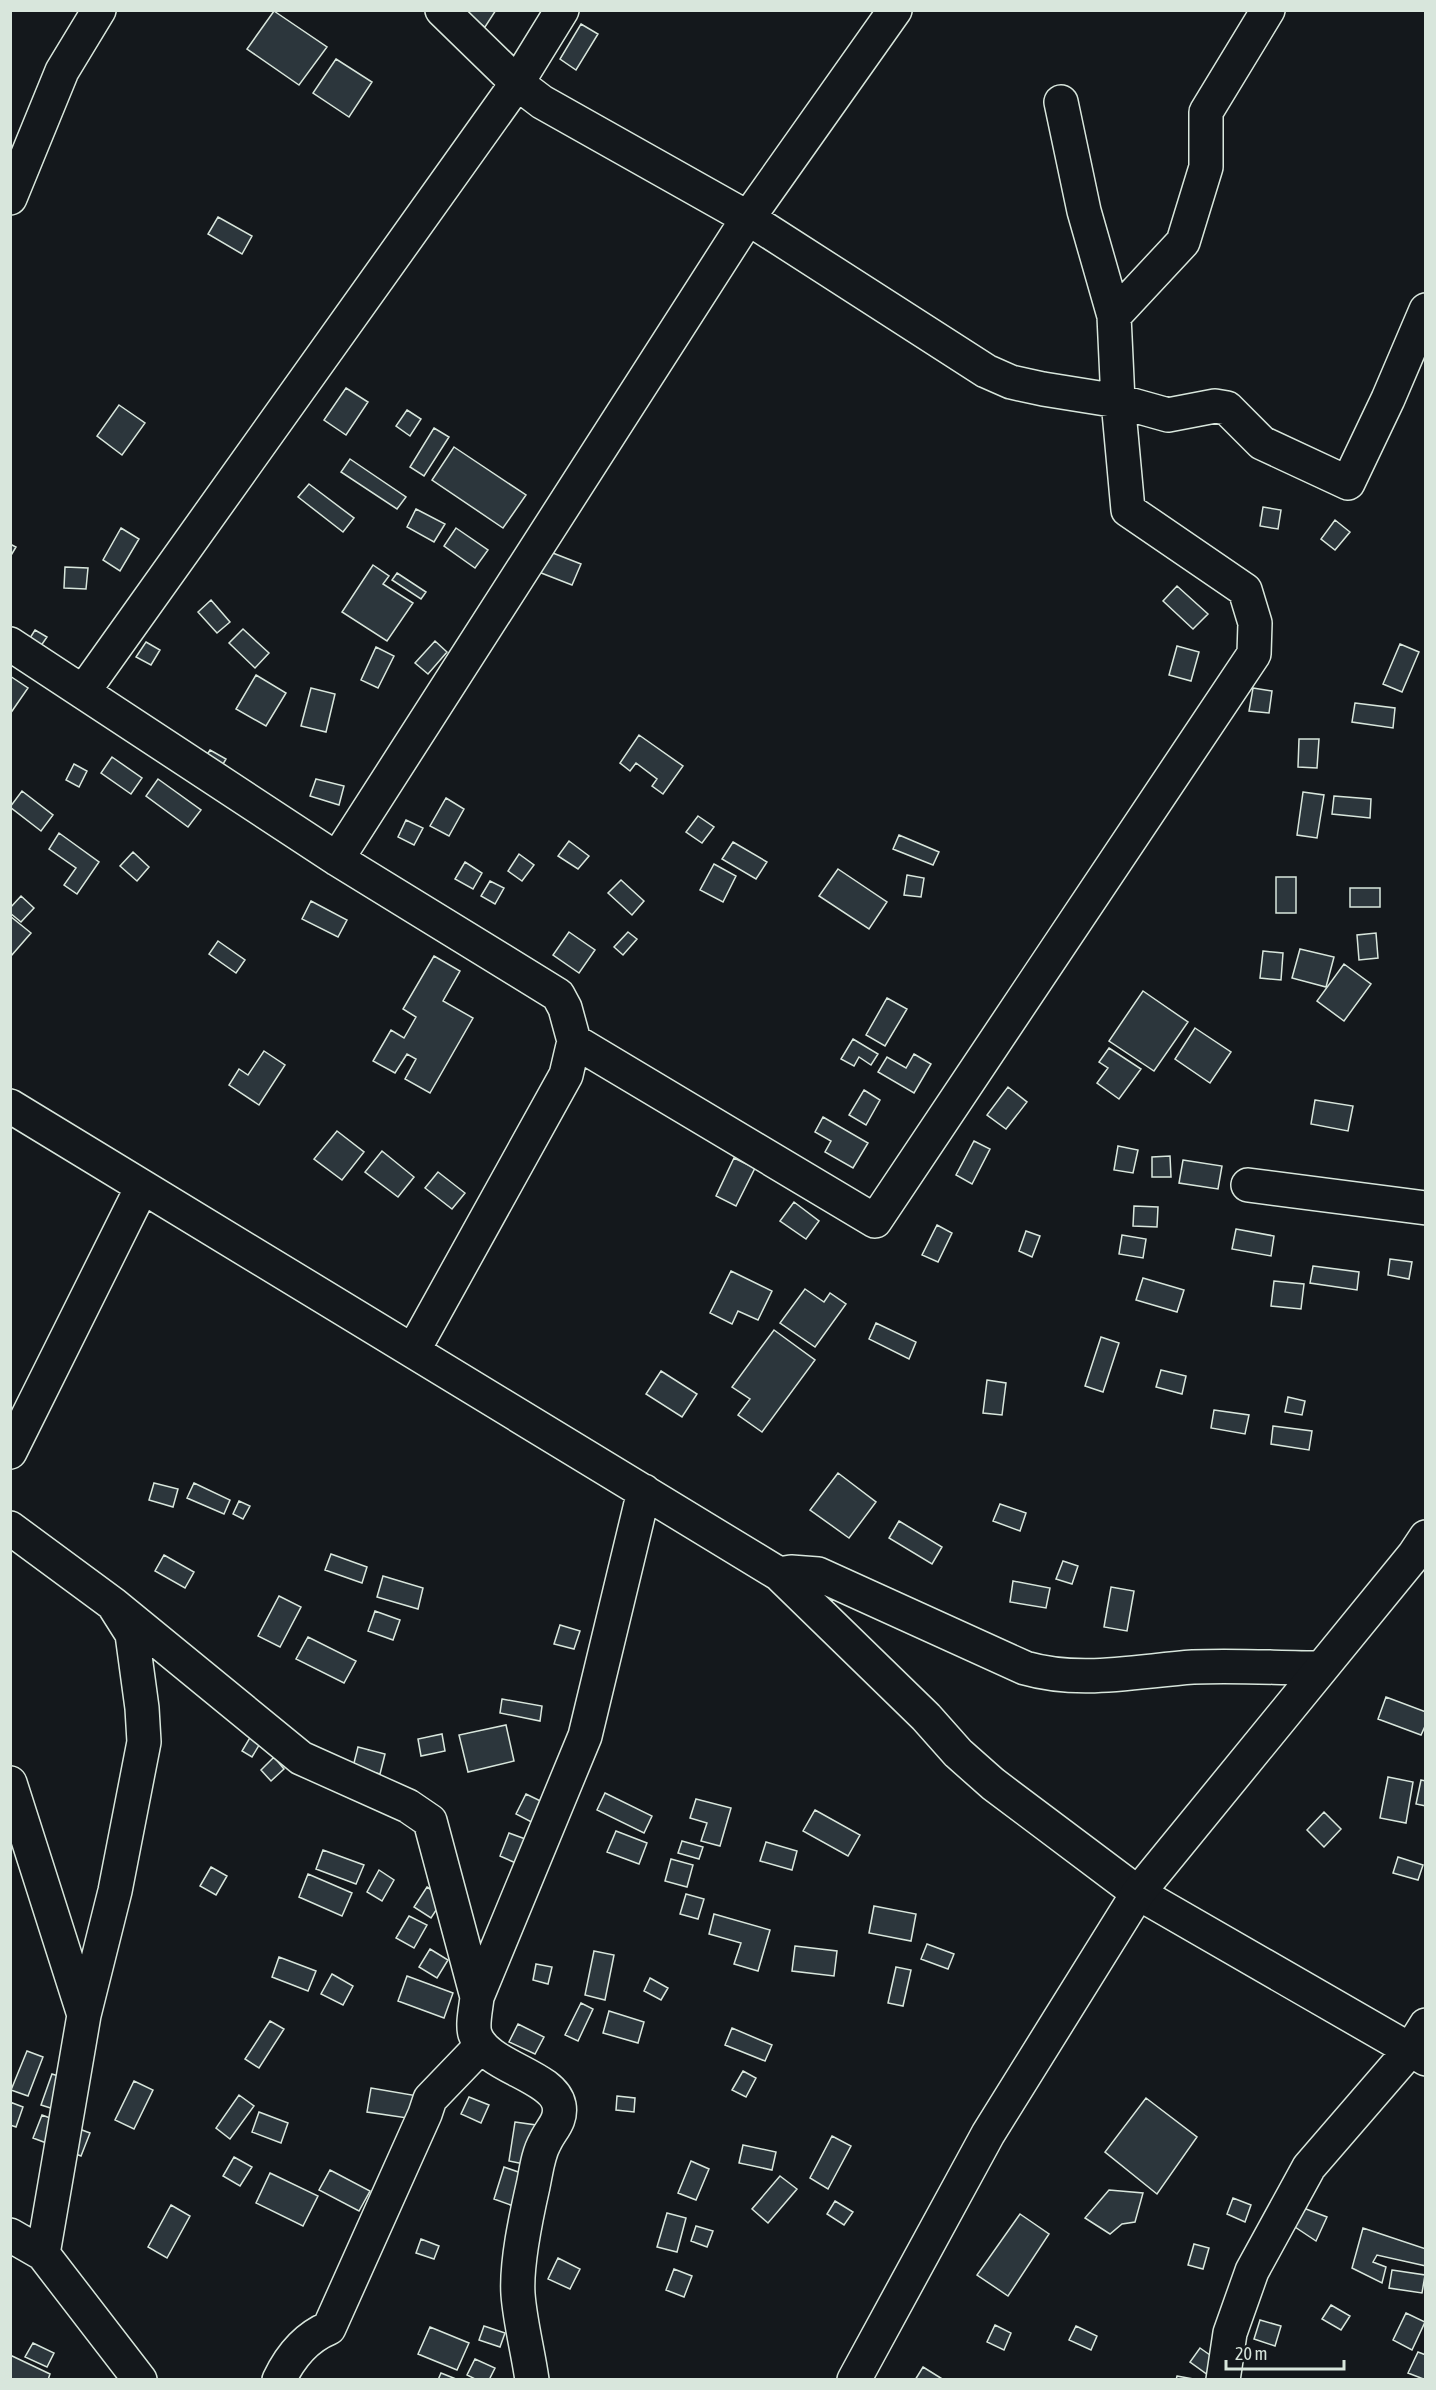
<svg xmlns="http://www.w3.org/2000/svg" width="1436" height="2390" font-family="'Asap Condensed',sans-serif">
<rect width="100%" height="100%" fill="#14181c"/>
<path fill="#2c363c" stroke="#d8e6dc" stroke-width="1.5" d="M465 10H496L485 27 464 13Z
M274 11 327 47 299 85 247 49Z
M581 24 598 34 576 70 560 59Z
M336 59 372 82 349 117 313 93Z
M218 217 252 236 242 254 208 234Z
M346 388 368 402 346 435 324 420Z
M119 405 145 423 122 455 97 436Z
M407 410 421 419 410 436 396 426Z
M434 428 449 437 424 476 410 467Z
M454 447 526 495 503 528 432 480Z
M350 459 406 497 397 509 341 472Z
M309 484 354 518 343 532 298 497Z
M1263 507 1281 510 1278 529 1260 526Z
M416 509 445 524 434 542 407 527Z
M1335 520 1350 532 1335 550 1321 539Z
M121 528 139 539 120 571 103 560Z
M456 528 488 550 475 568 444 546Z
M10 544 16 547 10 557Z
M540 548 581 564 572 585 531 569Z
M373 565 389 576 383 584 413 603 387 641 342 612Z
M65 567 88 568 86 589 64 588Z
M397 573 426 592 421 599 392 580Z
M1177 586 1208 614 1193 629 1163 601Z
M211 600 230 622 217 633 198 612Z
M243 629 269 653 255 668 229 643Z
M35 630 47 637 36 653 25 646Z
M435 641 447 652 428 674 415 663Z
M146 642 160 650 151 665 136 657Z
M1400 644 1419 652 1402 692 1383 684Z
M1177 646 1199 652 1191 681 1169 675Z
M376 647 394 656 378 688 361 680Z
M256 675 286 693 266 726 236 709Z
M10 676 28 688 10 714Z
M311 688 335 694 326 732 301 726Z
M1253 688 1272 691 1269 713 1249 711Z
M1355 703 1395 708 1393 728 1352 722Z
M639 735 683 766 663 794 652 786 657 779 636 763 630 771 620 763Z
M1299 739H1319L1317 768 1298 767Z
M210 750 226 759 216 776 200 766Z
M112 757 142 778 131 794 101 773Z
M74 764 87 771 79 787 66 780Z
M158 779 201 810 188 827 146 796Z
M316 779 344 786 339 805 310 796Z
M22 791 53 815 41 831 10 807Z
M1303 792 1324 795 1317 838 1297 835Z
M1334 796 1371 799 1370 818 1332 814Z
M446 798 464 809 449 836 430 826Z
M698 816 714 827 702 843 686 832Z
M406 820 423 828 414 845 398 837Z
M59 833 99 862 77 894 64 885 76 868 49 849Z
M899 835 939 852 933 865 893 849Z
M569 841 589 856 578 869 558 856Z
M733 842 767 862 756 879 722 859Z
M133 852 149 867 137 881 120 866Z
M519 854 534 865 522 881 508 871Z
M465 862 482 873 473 889 455 879Z
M714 864 736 876 723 902 700 890Z
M838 869 887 902 869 929 819 896Z
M907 875 924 878 921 897 904 895Z
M1276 877H1296V913H1276Z
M621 880 644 901 632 915 608 893Z
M490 881 504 888 495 904 481 896Z
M1350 888H1380V907H1350Z
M21 896 34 908 21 922 10 913V908Z
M311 901 347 920 338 937 302 919Z
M10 916 31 933 11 956H10Z
M569 932 595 950 579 973 553 955Z
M628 932 637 939 623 955 614 947Z
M1376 933 1378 958 1359 960 1357 935Z
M218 941 245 960 236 973 209 954Z
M1300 949 1334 957 1326 987 1292 978Z
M1263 951 1283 953 1281 980 1260 978Z
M434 956 460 971 443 1001 473 1018 430 1093 405 1079 416 1059 407 1054 395 1073 373 1061 391 1030 404 1038 416 1017 403 1009Z
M1344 964 1371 984 1344 1021 1317 1001Z
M1143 991 1188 1022 1154 1071 1109 1041Z
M887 998 907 1009 885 1046 866 1035Z
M1195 1028 1231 1052 1210 1083 1175 1059Z
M853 1039 878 1054 871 1065 859 1057 854 1066 841 1059Z
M1109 1048 1141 1069 1119 1099 1097 1083 1108 1068 1099 1062Z
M264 1051 285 1065 259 1105 229 1085 239 1069 248 1075Z
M914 1054 931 1064 914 1093 878 1072 887 1057 906 1068Z
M1008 1087 1027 1102 1006 1129 987 1115Z
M864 1090 880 1100 866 1125 849 1115Z
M1315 1100 1353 1106 1348 1131 1311 1124Z
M823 1117 868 1143 853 1168 825 1152 831 1141 815 1132Z
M337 1131 364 1152 342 1180 314 1159Z
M974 1141 990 1149 972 1184 956 1175Z
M1118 1146 1138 1150 1133 1173 1114 1170Z
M382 1151 414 1177 398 1197 365 1172Z
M1170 1156 1171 1177H1152V1157Z
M734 1158 755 1168 736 1206 716 1196Z
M1183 1160 1222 1166 1218 1189 1179 1183Z
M438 1172 465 1193 452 1209 425 1188Z
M794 1202 819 1221 806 1239 780 1221Z
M1134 1206 1158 1207 1157 1227 1133 1226Z
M937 1225 952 1233 938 1262 922 1255Z
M1236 1229 1274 1236 1271 1256 1232 1249Z
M1026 1231 1040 1236 1032 1257 1019 1251Z
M1122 1235 1146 1239 1143 1258 1119 1254Z
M1390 1259 1412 1262 1409 1279 1388 1275Z
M1313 1266 1359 1272 1357 1290 1310 1283Z
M731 1271 772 1291 758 1320 738 1311 732 1324 710 1313Z
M1143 1278 1184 1290 1177 1312 1136 1300Z
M1274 1281 1304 1284 1301 1309 1271 1306Z
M805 1289 824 1302 830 1293 846 1304 815 1347 780 1323Z
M876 1323 916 1342 909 1359 869 1339Z
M774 1330 815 1360 762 1432 738 1415 750 1399 732 1387Z
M1101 1337 1119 1343 1103 1392 1085 1386Z
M1161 1370 1186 1376 1182 1394 1156 1387Z
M661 1371 697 1394 682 1417 646 1394Z
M987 1380 1006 1383 1002 1415 983 1413Z
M1288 1397 1305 1401 1302 1415 1285 1412Z
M1214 1410 1249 1415 1245 1434 1211 1428Z
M1273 1426 1312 1431 1309 1450 1271 1444Z
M838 1473 876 1502 849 1538 810 1510Z
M154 1483 178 1489 173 1507 149 1500Z
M194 1483 230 1500 224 1514 187 1498Z
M239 1501 250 1506 243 1519 233 1514Z
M1000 1504 1026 1513 1020 1531 993 1521Z
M899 1521 942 1547 932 1564 889 1538Z
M331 1554 367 1567 362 1583 325 1570Z
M164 1555 194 1572 185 1588 155 1571Z
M1063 1561 1078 1566 1072 1584 1056 1579Z
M383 1576 423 1588 418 1609 377 1597Z
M1013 1581 1050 1588 1046 1608 1010 1602Z
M1111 1587 1134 1591 1127 1631 1104 1627Z
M279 1596 301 1607 280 1647 258 1636Z
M375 1611 400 1620 393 1640 368 1631Z
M560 1625 580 1631 574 1649 554 1644Z
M308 1637 356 1661 344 1683 296 1659Z
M1386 1697 1426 1712V1724L1421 1735 1378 1719Z
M502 1699 542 1706 540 1721 500 1713Z
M506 1725 514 1761 468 1772 459 1735Z
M257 1726 267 1732 252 1757 242 1751Z
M442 1734 445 1751 421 1756 418 1739Z
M358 1747 385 1754 380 1774 353 1767Z
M274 1757 284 1769 271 1781 261 1770Z
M1388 1777 1413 1782 1406 1823 1380 1818Z
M1421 1780 1426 1781V1806L1416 1804Z
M605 1793 652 1816 644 1833 597 1810Z
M526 1794 551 1806 541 1827 516 1814Z
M696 1799 731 1808 720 1846 701 1841 707 1823 690 1818Z
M815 1810 860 1835 848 1856 803 1831Z
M1324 1812 1341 1829 1324 1847 1307 1830Z
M616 1831 647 1843 639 1864 607 1852Z
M509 1833 528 1840 518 1864 500 1856Z
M682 1841 703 1847 699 1859 678 1853Z
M766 1842 797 1851 792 1870 760 1861Z
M323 1850 364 1865 356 1884 316 1869Z
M1398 1857 1423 1865 1418 1880 1393 1873Z
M671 1859 693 1865 687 1887 665 1881Z
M211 1867 227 1876 216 1895 200 1886Z
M379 1870 394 1880 382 1901 367 1892Z
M308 1874 352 1893 342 1916 299 1897Z
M427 1887 444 1898 431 1918 414 1907Z
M686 1894 704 1899 698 1919 680 1914Z
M874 1906 916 1914 911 1941 869 1933Z
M714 1914 770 1930 758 1971 734 1964 741 1943 709 1934Z
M409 1916 427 1925 414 1948 396 1938Z
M927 1944 954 1954 948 1969 921 1959Z
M795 1946 837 1951 834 1976 792 1971Z
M430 1949 448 1960 437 1978 419 1967Z
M594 1951 614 1955 605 2000 585 1995Z
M279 1957 316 1971 308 1991 272 1977Z
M536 1964 552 1967 548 1984 533 1980Z
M896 1967 911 1970 903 2006 888 2003Z
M332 1974 353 1986 343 2005 321 1994Z
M407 1976 453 1993 444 2018 398 2001Z
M650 1978 668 1988 661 2000 644 1991Z
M581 2003 593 2009 578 2041 565 2035Z
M609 2011 644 2022 638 2043 603 2033Z
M270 2021 284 2029 259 2068 245 2059Z
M518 2024 544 2037 535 2054 509 2042Z
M732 2028 772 2045 765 2061 725 2045Z
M27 2051 43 2057 28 2096 11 2090Z
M743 2071 756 2078 746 2097 732 2090Z
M52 2074 68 2079 57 2110 41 2105Z
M134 2081 153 2090 134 2129 115 2120Z
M371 2088 418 2096 414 2119 367 2112Z
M239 2095 254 2106 230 2139 216 2128Z
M617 2096 635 2098 634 2112 616 2110Z
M469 2097 489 2105 481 2123 461 2114Z
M1146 2098 1197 2137 1157 2194 1105 2152Z
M10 2102 23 2107 16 2127 10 2125Z
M259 2112 288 2123 281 2143 252 2132Z
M42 2115 90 2133 81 2156 33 2138Z
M515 2122 536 2125 529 2165 509 2161Z
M832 2136 851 2146 828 2189 810 2178Z
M743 2145 776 2152 772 2170 739 2163Z
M234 2157 252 2167 240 2186 223 2176Z
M691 2161 709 2169 696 2200 678 2193Z
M504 2167 527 2175 516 2207 494 2199Z
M330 2170 370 2191 359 2211 319 2190Z
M270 2173 318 2196 303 2226 256 2203Z
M780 2176 797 2189 768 2223 752 2209Z
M1109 2190 1143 2193 1135 2222 1122 2224 1110 2234 1085 2218Z
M1233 2198 1251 2205 1245 2222 1227 2214Z
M835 2201 853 2212 844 2225 827 2214Z
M1293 2204 1327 2217 1316 2241 1286 2221Z
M171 2205 190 2216 167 2258 148 2247Z
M667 2213 686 2218 677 2252 657 2247Z
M1020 2214 1049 2234 1008 2296 977 2275Z
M696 2226 713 2231 707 2247 691 2241Z
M1363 2228 1426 2249V2266L1377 2255 1373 2262 1386 2267 1382 2283 1352 2268Z
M421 2239 439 2246 434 2259 416 2253Z
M1194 2244 1209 2248 1203 2269 1188 2265Z
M558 2258 580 2269 570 2289 548 2279Z
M674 2269 692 2276 684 2297 666 2290Z
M1392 2270 1425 2275 1422 2293 1389 2288Z
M1331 2305 1350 2316 1341 2330 1322 2319Z
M1406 2313 1425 2322 1412 2350 1393 2340Z
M1260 2320 1281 2326 1275 2346 1254 2339Z
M995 2325 1011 2333 1004 2350 987 2342Z
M484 2326 505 2333 500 2347 479 2340Z
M1076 2326 1097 2336 1091 2350 1069 2340Z
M430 2327 469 2343 457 2370 418 2354Z
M33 2343 54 2353 47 2367 25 2357Z
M1200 2348 1227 2367 1215 2380 1190 2362Z
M1418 2352 1426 2355V2380L1408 2373Z
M10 2355 50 2374 48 2380H10Z
M475 2359 495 2368 489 2380H477L467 2375Z
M923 2367 944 2380H915Z
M441 2373 456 2379 438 2380Z
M1177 2376 1199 2380H1176Z"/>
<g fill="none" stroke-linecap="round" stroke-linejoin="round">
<defs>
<path id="street" d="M442 10 517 83 542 102 748 218 986 371 1011 382 1043 389 1118 401 1168 415 1215 406 1227 408 1262 443 1348 483 1388 399 1426 310
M1061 102 1084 211 1114 316
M10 198 62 71 99 10
M10 644 337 859 558 995 565 1008 574 1041 566 1075 413 1351
M83 692 517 83 562 10
M337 859 748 218 895 10
M574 1041 875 1221 1254 654 1255 623 1245 590 1128 510 1118 401 1114 316 1183 242 1206 167V112L1268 10
M10 1106 779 1574 926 1717 958 1753 993 1784 1138 1893 1426 2059
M1248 1185 1426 1208
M10 1452 142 1187
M10 1528 113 1604 301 1758 408 1806 430 1821 477 1997
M779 1574 791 1572 818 1574 1025 1668C1080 1684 1137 1671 1193 1667 1235 1665 1279 1668 1321 1668
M113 1604 132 1634 142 1708 144 1742 115 1891 84 2015 43 2254 140 2380
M10 1783 84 2015
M10 2235 43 2254
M279 2380C290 2357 307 2337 329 2328L425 2114 430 2099 481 2046
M532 2380C528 2351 520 2322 518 2294 516 2263 526 2217 533 2186 536 2172 538 2154 545 2142 551 2129 562 2121 559 2105 553 2075 485 2067 475 2034 472 2024 476 2008 477 1997L585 1736 644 1491
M1223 2380 1230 2333 1252 2271 1309 2167 1411 2049 1426 2025"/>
<path id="secondary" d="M854 2380 988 2134 1138 1893 1414 1555 1426 1537"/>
</defs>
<use href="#street" stroke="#d8e6dc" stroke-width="36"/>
<use href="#secondary" stroke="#d8e6dc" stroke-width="36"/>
<use href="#street" stroke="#14181c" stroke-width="33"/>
<use href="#secondary" stroke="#14181c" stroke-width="33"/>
</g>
<rect width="1436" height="2390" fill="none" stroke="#d8e6dc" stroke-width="24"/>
<path d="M1226 2360v9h118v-9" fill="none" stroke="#d8e6dc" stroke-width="3"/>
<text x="1235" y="2360" font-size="18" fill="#d8e6dc" stroke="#14181c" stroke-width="4.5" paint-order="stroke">20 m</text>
</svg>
